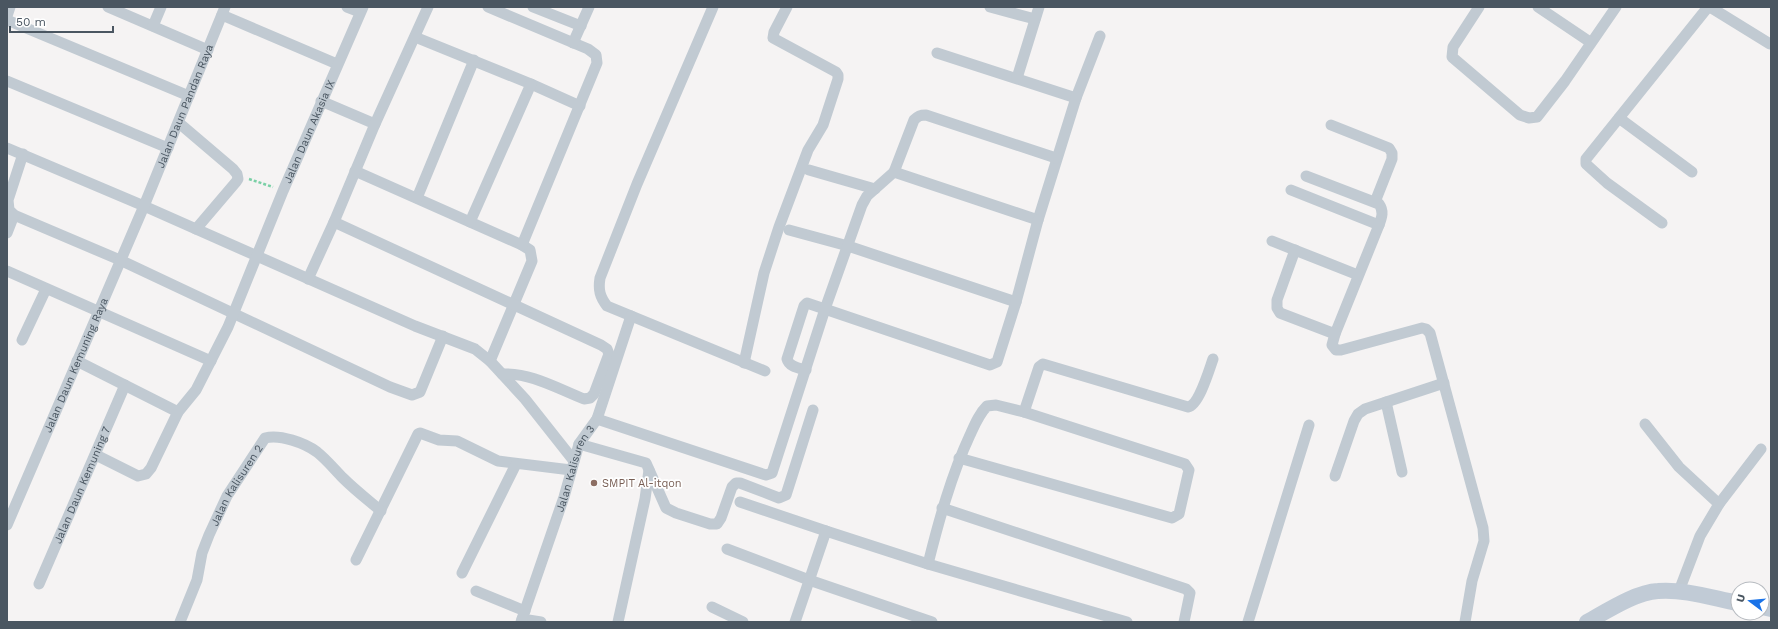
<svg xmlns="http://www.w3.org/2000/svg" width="1778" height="629" font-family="'Work Sans',sans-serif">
<rect width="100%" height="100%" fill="#f5f3f3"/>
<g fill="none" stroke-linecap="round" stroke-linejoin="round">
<path stroke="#7ad0a6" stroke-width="2.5" stroke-dasharray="3 2" stroke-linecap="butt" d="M249 179 273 187"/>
<g stroke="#c1cad2" stroke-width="11">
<path d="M108 7 208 50"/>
<path d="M347 7 360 12"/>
<path d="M488 7 588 49 596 55 597 63 522 245 530 250 532 261 490 361"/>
<path d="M533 7 581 26"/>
<path d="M713 7 637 184 600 278C598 290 600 297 607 306L765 371"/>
<path d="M990 7 1035 19"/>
<path d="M1479 7 1453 47 1452 57 1520 115 1529 118 1537 117 1565 81 1616 7"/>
<path d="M1538 7 1590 42"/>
<path d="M1710 7 1770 44"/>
<path d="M222 15 337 64"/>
<path d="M7 16 10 7"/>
<path d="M7 20 189 96"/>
<path d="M153 26 161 7"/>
<path d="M415 37 531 84 580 106"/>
<path d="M573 43 589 7"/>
<path d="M937 53 1076 98"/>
<path d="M1017 78 1039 7"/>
<path d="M7 81 168 148"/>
<path d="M321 101 375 124"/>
<path d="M1619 118 1692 172"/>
<path d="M179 123 233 169 237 174 238 179 236 182 196 229"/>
<path d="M1331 125 1389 148 1392 153V159L1375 202"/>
<path d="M7 148 144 206 415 326 475 349 490 361 525 399 574 461"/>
<path d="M23 154 8 200 9 210 14 215 120 260 390 387 412 395 420 392 443 336"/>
<path d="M809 170 875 189"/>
<path d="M355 171 522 245"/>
<path d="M894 172 1038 220 1076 98 1100 36"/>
<path d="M1306 176 1379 204C1384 211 1382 217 1379 225"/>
<path d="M1291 190 1379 225 1335 334 1332 345 1336 350H1341L1422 328 1426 329 1430 333 1483 528 1484 541 1472 581 1465 622"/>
<path d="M417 198 474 60"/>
<path d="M334 222 601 345 607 349 609 354 594 394 590 398 584 399C556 388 532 373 502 374"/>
<path d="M470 222 531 84"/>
<path d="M1662 223 1607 183 1586 164V159L1708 7"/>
<path d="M789 230 848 246 1016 302"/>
<path d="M7 233 14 215"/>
<path d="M1272 241 1358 275"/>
<path d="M1295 250 1277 300V308L1280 313 1335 334"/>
<path d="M7 271 211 361"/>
<path d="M308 279 334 222 375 124 428 7"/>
<path d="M22 340 46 289"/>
<path d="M77 361 178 412"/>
<path d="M744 363 764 273 779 227 808 150 823 125 838 79V75L836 72 773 38 774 32 787 7"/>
<path d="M806 370C799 368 789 367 787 359L804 306 807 303 990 365 997 362 1016 302 1038 220"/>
<path d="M1386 402 1402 472"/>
<path d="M597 419 766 475 772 473 825 309 862 205 867 196 894 172 914 120C918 116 920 115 926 115L1056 158"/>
<path d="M1645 424 1679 467 1719 504 1700 536 1679 591"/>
<path d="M579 444 646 463 666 508 676 513 710 524H717L721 518 732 487 736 483H740L779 498 786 495 813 410"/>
<path id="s1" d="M96 455 138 476 146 474 151 468 178 412 196 390 228 327 283 191 363 7"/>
<path d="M959 458 1172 518 1179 514 1189 470 1185 464 1024 412"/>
<path d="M1335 476 1354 421 1358 414 1365 409 1444 383"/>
<path d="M740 502 826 531"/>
<path d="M1719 504 1761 449"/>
<path d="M942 508 1186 589 1190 593 1184 622"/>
<path id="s2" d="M7 525 144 206 225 7"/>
<path d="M727 549 809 580 932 622"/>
<path d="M356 560 418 434 420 433 439 440 457 441 498 461 571 470"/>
<path d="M928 564 1127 622"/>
<path d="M462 573 516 464"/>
<path id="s3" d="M39 584 125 385"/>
<path d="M476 591 525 611"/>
<path d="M712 607 743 622"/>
<path d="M522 619 541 622"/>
<path id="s4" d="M180 622 197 580 202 553 209 535 227 496 265 438C280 434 305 443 317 452 327 460 335 470 343 478 355 490 368 500 381 511"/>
<path id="s5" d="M521 622 564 497 579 444 597 419 631 316"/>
<path d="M618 622 645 499 649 470"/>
<path d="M795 622 826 531 928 564C939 520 951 476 970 435 975 424 979 414 987 406L996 405 1024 412 1039 367 1043 364 1188 407C1199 405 1209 370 1213 359"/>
<path d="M1248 622 1309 425"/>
</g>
<path stroke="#c1cbd6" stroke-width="16" d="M1762 607 1771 609
M1587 622C1607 611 1636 592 1658 591 1685 589 1712 598 1738 603"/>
</g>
<circle fill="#8d6e63" stroke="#fff" stroke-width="1.5" cx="594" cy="483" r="4"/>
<g text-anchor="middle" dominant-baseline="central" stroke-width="3.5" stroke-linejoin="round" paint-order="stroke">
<g font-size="11" fill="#4a5661" stroke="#fff">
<text stroke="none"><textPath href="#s2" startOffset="455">Jalan Daun Pandan Raya</textPath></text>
<text stroke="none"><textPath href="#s1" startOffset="436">Jalan Daun Akasia IX</textPath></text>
<text stroke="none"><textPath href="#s2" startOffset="174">Jalan Daun Kemuning Raya</textPath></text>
<text stroke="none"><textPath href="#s5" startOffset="163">Jalan Kalisuren 3</textPath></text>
<text stroke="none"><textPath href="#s3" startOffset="108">Jalan Daun Kemuning 7</textPath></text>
<text stroke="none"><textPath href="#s4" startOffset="149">Jalan Kalisuren 2</textPath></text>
</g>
<g font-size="11" fill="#785e54" stroke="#fff" text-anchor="start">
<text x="602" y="483">SMPIT Al-itqon</text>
</g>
</g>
<rect width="1778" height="629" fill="none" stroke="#4a5661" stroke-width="16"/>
<g transform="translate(1750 601) rotate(286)"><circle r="19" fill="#ffffff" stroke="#b7bbc0"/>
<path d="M0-3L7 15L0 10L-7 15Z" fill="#1a73e8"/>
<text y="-6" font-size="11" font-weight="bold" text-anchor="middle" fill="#4a5661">U</text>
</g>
<path d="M10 26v6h103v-6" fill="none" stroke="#4a5661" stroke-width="2"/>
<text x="16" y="26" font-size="12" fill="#4a5661" stroke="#ffffff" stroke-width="3" paint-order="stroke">50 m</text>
</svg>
